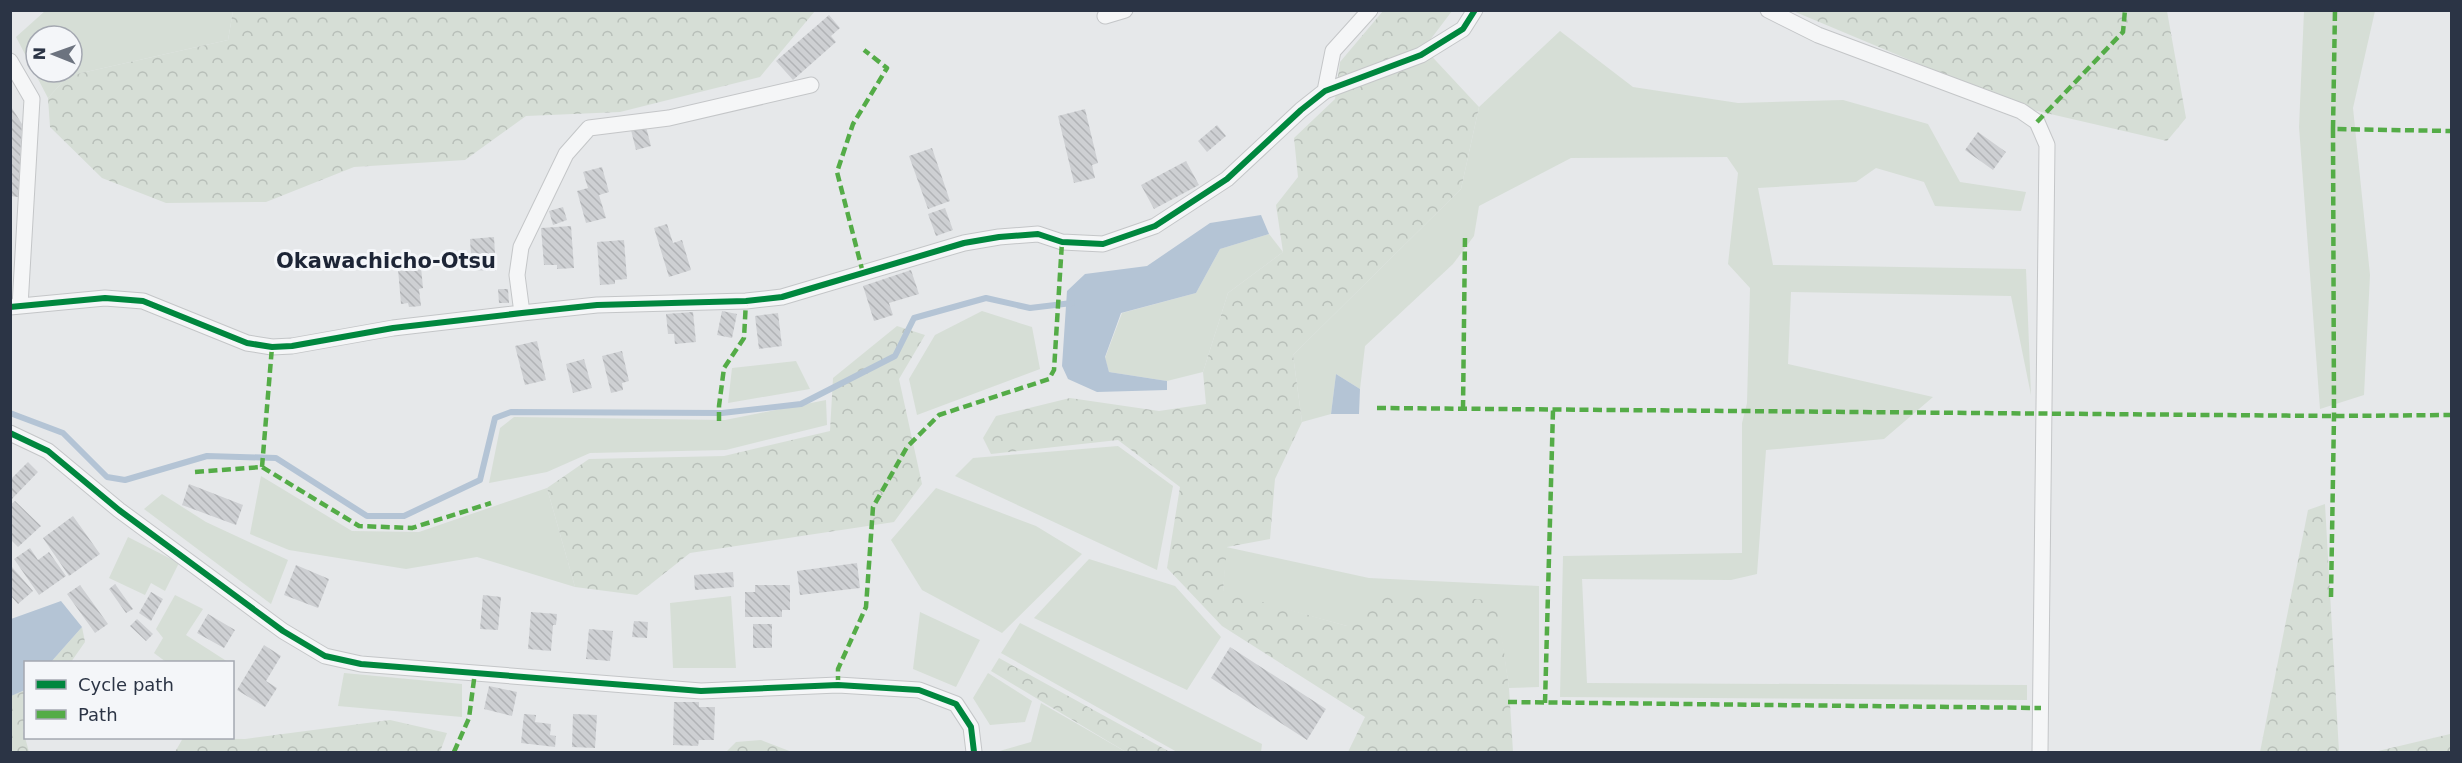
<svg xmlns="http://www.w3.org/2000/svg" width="2462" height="763" font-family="'DejaVu Sans',sans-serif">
<defs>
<pattern id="forest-crowns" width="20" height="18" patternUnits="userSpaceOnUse" patternTransform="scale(1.5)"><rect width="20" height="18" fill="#d6ded6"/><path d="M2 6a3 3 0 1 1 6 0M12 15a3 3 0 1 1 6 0" fill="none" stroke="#b8bfb9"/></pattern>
<pattern id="building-back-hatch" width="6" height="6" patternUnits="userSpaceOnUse" patternTransform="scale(1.5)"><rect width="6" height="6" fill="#ced0d3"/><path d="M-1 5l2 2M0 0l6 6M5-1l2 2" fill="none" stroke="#b1b3b6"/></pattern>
</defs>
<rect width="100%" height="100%" fill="#e6e8ea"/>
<path fill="#d6ded6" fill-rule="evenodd" d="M45 11H233L228 40 68 76 48 98 16 37ZM36 36H72V72H36Z
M2304 11H2375L2353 108 2370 275 2364 395 2320 409 2299 127Z
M1560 31 1633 87 1738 103 1843 100 1928 124 1960 182 2026 192 2021 211 1935 206 1924 182 1876 168 1856 182 1758 188 1773 265 2026 269 2031 395 2011 296 1791 292 1788 364 1933 397 1884 439 1766 450 1757 574 1731 580 1582 579 1587 683 2027 685V700L1560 697 1563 556 1742 553V423L1747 403 1750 288 1728 264 1738 173 1727 157 1571 158 1479 206 1474 236 1453 264 1365 346 1360 389 1336 374 1331 414 1302 422 1293 355 1461 189 1479 107Z
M1269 234 1283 252 1228 293 1203 372 1167 381 1109 372 1105 358 1122 313 1196 293 1220 249Z
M982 311 1032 327 1040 369 917 415 909 379 935 335Z
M796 361 810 389 728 403 732 368Z
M826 400 827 425 726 450 590 453 547 472 489 483 500 428 514 417 725 420Z
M1118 446 1173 486 1157 570 955 476 973 458Z
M261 476 352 531 419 532 547 488 575 587 477 557 406 569 289 550 250 534Z
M936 488 1036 526 1082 554 1002 633 922 590 891 540Z
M162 494 206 522 288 560 271 604 144 509Z
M128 537 179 563 165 591 151 583 145 595 109 578Z
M1226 547 1369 578 1539 586V687L1509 688 1496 601 1347 626 1223 592Z
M1089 559 1175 586 1221 637 1187 690 1034 618Z
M175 595 203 609 186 635 228 662H166L154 653 163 638 156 629Z
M731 596 736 668H673L670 603Z
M920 612 980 640 956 687 913 669Z
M1020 623 1262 744 1261 752H1177L1001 653Z
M344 673 462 684V717L338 706Z
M988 673 1032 701 1025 722 990 725 973 698Z
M1041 703 1126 752H996L1031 742Z"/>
<path fill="url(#forest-crowns)" d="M233 11V10L815 11 760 77 620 112 526 116 465 160 354 167 266 202 166 203 102 178 50 127 48 98 68 76 228 40Z
M1383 11H1452L1424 48 1479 107 1461 189 1293 355 1302 422 1275 479 1270 539 1227 547 1223 591 1347 626 1378 590 1497 601 1509 688 1513 752H1348L1365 717 1222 626 1167 568 1180 487 1118 440 991 454 983 438 996 416 1070 398 1159 411 1206 404 1203 372 1228 293 1283 252 1276 205 1298 177 1294 138 1335 99 1340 62Z
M1793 11H2167L2186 118 2167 141 2024 108Z
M897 326 925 335 899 379 922 484 894 522 690 553 637 595 575 587 547 488 589 459 724 456 830 431 833 378Z
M2325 504 2339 752H2260L2308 510Z
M82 627 85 642 71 662H51Z
M999 658 1170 752H1126L991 671Z
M25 690V727L23 730 29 752H11L10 696Z
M390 720 447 733 440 752H175L183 738 245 739Z
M2451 733V752H2374L2450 734Z
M761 740 792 752H726L736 742Z"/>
<path fill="#b4c4d5" d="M1261 215 1269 234 1220 249 1196 293 1121 313 1105 357 1109 372 1167 381V390L1097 392 1068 379 1062 366 1067 291 1085 274 1147 266 1210 223Z
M1336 374 1360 389 1359 414H1331Z
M61 601 82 627 51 662H26L25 690 11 696V619Z"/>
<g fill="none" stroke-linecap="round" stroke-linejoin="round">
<path stroke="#b4c4d5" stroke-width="6" d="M10 413 63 433 107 477 125 480 207 456 276 458 367 516H404L480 480 495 418 511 412 722 413 801 404 895 356 914 318 986 298 1030 308 1072 303"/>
</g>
<path fill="url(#building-back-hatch)" d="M829 15 840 28 831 36 836 42 793 80 776 61Z
M10 105 22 124 18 197 10 196Z
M1085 109 1098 163 1092 165 1095 178 1074 183 1058 116Z
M1217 125 1226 136 1207 152 1198 141Z
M646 127 651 146 636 150 631 130Z
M1978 132 2006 152 1993 170 1965 150Z
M932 148 950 201 928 209 909 156Z
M1186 161 1199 185 1154 209 1141 185Z
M602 167 609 192 599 195 606 218 586 223 577 191 588 188 583 172Z
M563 207 567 220 553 225 549 211Z
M945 208 953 230 936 236 928 214Z
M667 224 673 243 682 240 691 270 669 277 654 228Z
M571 226 574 268 557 269V265H544L541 228Z
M494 237 496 271 472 270 470 239Z
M624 240 627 279 615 280V284L600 285 597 242Z
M421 267 423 288 419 289 421 306 409 307 408 303 401 304 398 269Z
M911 270 919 294 889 303 893 315 874 321 863 286Z
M498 289H508L509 303H499Z
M722 311 737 314 732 338 717 335Z
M693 312 696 342 675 344 674 334H668L666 314Z
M778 313 782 346 759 349 755 316Z
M537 341 546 380 525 385 515 346Z
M622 351 629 381 622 383 623 390 611 393 602 356Z
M584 359 592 388 573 393 566 364Z
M28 462 38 472 10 501V480Z
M189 484 243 505 236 525 182 505Z
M15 501 41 526 18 547 10 539V505Z
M73 516 100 554 69 576 43 538Z
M30 548 38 560 49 552 66 576 39 595 14 559Z
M857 563 860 588 800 595 797 571Z
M296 565 329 579 318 608 284 595Z
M12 567 33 591 18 604 10 595V569Z
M733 572 734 587 695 590 694 575Z
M115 584 133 609 126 613 109 589Z
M80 585 108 624 95 633 67 594Z
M755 585H790V610H782V617H745V592H755Z
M151 592 163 599 151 621 139 613Z
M483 595 501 597 498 630 480 629Z
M531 612 557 614 556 625H553L551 651 528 649Z
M208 614 235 630 224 648 197 633Z
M137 619 153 634 146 641 130 626Z
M634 621 648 622 647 638 632 637Z
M753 624H772V648H753Z
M589 629 613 631 610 661 586 659Z
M264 645 281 656 266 681 277 688 265 707 237 690Z
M1230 647 1326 709 1307 740 1211 678Z
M489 686 517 692 512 716 484 709Z
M674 702H699V707H715L714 740H699L698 746 673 745Z
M524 714 536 715 535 722 551 724 550 735 556 736 555 747 521 743Z
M573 714 597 715 595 748 572 747Z"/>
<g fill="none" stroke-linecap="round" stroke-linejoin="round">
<defs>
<path id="minor" d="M1768 10 1818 35 2021 111 2037 122 2047 145 2040 752
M1105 16 1125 10
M10 61 32 99 20 306
M1325 91 1333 51 1370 10
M10 307 105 298 143 301 247 343 272 347 292 346 393 328 522 313 597 305 746 301 782 297 964 243 999 237 1038 234 1062 242 1103 244 1155 226 1227 179 1301 110 1325 91 1421 55 1463 29 1475 10
M522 313 517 275 521 247 566 154 589 128 669 118 811 85
M10 433 48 451 119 510 283 631 325 656 361 664 701 691 838 685 919 690 956 704 971 727 974 752"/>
</defs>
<use href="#minor" stroke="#c4c6c8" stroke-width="17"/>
<use href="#minor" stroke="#f5f6f7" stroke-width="15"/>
<path stroke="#54ac47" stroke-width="4.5" stroke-dasharray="9 4.5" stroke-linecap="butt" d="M2037 122 2123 32 2125 10
M2333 129 2335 10
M863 273 837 172 853 124 887 68 864 50
M1377 408 2334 416 2452 415
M1463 409 1465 236
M719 421V406L724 368 744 338 746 301
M262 467 272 347
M195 472 262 467 359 526 412 528 491 503
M2331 597 2334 416 2333 129 2452 131
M838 685V669L866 607 873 507 907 447 939 415 1049 379 1054 370 1062 242
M1508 702 2041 708
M1545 703 1553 410
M454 752 469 718 475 672"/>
<defs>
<path id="cycleway" d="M10 307 105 298 143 301 247 343 272 347 292 346 393 328 522 313 597 305 746 301 782 297 964 243 999 237 1038 234 1062 242 1103 244 1155 226 1227 179 1301 110 1325 91 1421 55 1463 29 1475 10
M10 433 48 451 119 510 283 631 325 656 361 664 701 691 838 685 919 690 956 704 971 727 974 752"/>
</defs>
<use href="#cycleway" stroke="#f4f6f9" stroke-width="10"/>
<use href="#cycleway" stroke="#00873e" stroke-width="6"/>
</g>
<g text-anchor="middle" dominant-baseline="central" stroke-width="6" stroke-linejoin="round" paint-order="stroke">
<g font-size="21" font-weight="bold" fill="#1d2536" stroke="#f4f6f9">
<text x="386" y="261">Okawachicho-Otsu</text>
</g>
</g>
<rect width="2462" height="763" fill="none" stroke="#2b3445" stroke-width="24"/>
<rect x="24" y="661" width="210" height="78" fill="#f4f6f9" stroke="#a4a8b1" stroke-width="1.5"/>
<rect x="36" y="680" width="30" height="9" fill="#00873e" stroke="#a4a8b1" stroke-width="1.5"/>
<text x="78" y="691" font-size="18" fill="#2b3445">Cycle path</text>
<rect x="36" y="710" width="30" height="9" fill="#54ac47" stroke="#a4a8b1" stroke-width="1.5"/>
<text x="78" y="721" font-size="18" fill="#2b3445">Path</text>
<g transform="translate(54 54) rotate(271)"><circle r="28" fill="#f4f6f9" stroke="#a4a8b1" stroke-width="1.5"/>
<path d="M0-4.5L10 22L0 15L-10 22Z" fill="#6c737f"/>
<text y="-9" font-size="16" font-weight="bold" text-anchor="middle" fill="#2b3445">N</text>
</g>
</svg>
